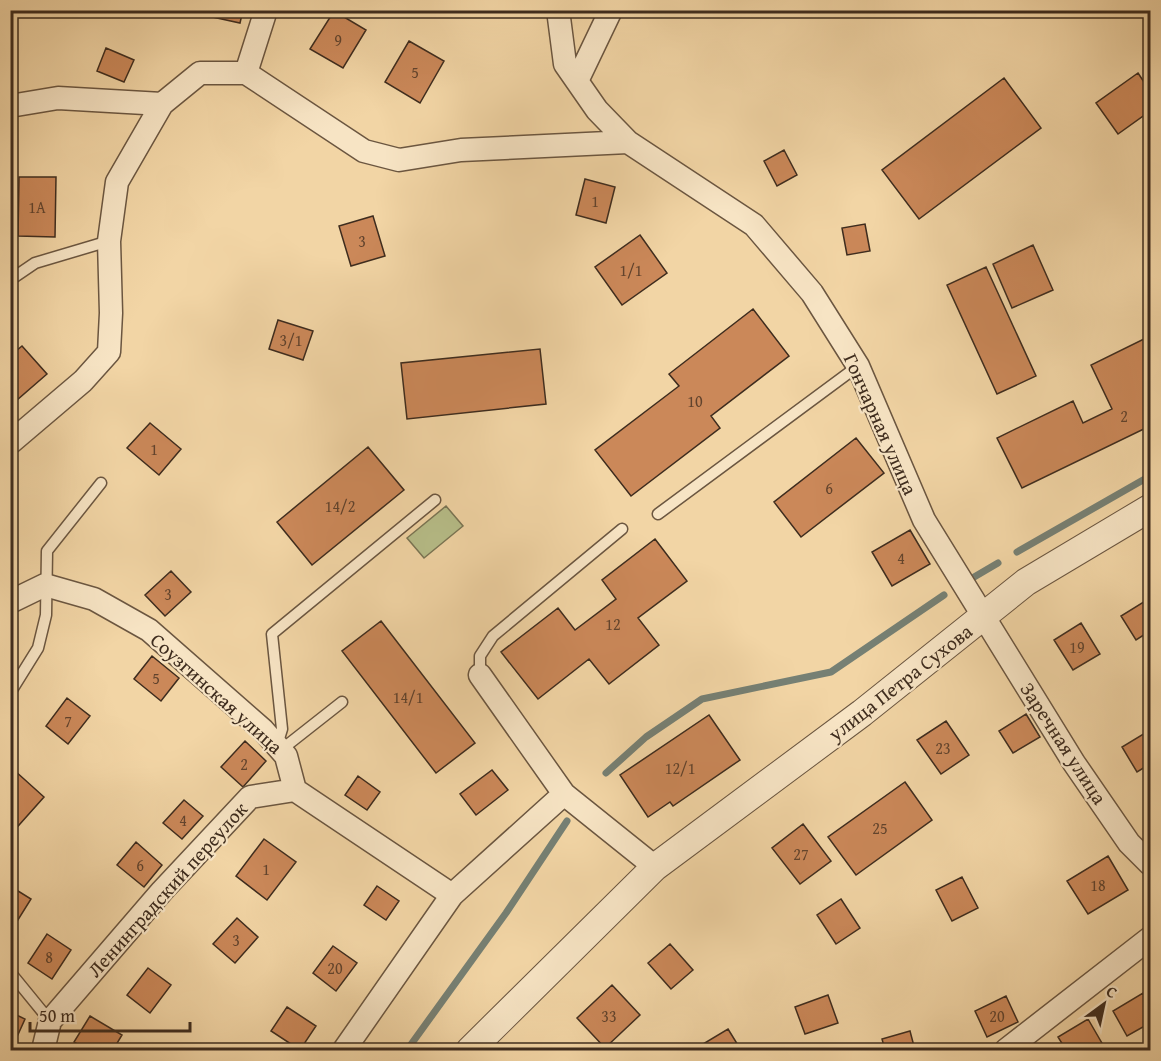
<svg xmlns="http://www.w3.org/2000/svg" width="1161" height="1061" font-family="'Gentium Book Plus',serif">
<rect width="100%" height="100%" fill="#f2d5a5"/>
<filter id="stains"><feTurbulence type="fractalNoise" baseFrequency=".00333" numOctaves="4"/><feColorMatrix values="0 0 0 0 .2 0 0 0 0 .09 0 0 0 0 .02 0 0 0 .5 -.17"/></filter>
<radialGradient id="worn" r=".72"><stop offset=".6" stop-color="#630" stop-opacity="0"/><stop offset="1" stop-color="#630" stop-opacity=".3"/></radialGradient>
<path fill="#b7be89" stroke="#7a7554" stroke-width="1.5" d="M446 506 463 526 424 558 407 538Z"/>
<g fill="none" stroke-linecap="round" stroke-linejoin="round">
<path stroke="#768074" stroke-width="7" d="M1017 552 1150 476
M969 580 998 563
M606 773 646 737 702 699 831 672 944 595
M407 1050 506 913 567 821"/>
</g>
<path fill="#cb8859" stroke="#3e2c1e" stroke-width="1.5" d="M204 10H243L240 23 203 15Z
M1144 10H1150V22Z
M334 11 366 30 343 68 310 49Z
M409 41 444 61 420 103 385 82Z
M106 48 134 60 124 82 97 71Z
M1138 73 1150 91V111L1118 134 1096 103Z
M1004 78 1041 128 919 219 882 170Z
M784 150 797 175 777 186 764 161Z
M19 177H56L55 237 18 236Z
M585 179 615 187 606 223 576 215Z
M373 216 385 256 351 266 339 226Z
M865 224 870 251 847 255 842 228Z
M640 235 667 273 622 305 595 267Z
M1033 245 1053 290 1012 308 993 264Z
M986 267 1036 376 997 394 947 285Z
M753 309 789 356 711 416 720 428 631 496 595 450 679 386 669 374Z
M278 320 313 331 303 360 269 349Z
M1150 336V426L1022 488 997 438 1073 401 1083 423 1112 409 1091 365Z
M22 346 47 374 10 406V356Z
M540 349 546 404 407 419 401 363Z
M150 423 181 449 159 475 127 448Z
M856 438 884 473 801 537 774 502Z
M368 447 404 490 312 565 277 522Z
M910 530 930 564 892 586 872 552Z
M655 539 687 581 638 618 659 645 609 684 589 659 538 699 501 652 558 608 575 630 616 599 602 580Z
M171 571 191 592 165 616 145 595Z
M1150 598V631L1136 640 1121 616Z
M381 621 475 743 436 773 342 651Z
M1081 623 1100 654 1073 670 1054 640Z
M152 656 179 678 161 701 134 679Z
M67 698 90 716 68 744 46 726Z
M1026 714 1040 737 1013 753 999 731Z
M709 715 740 760 673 806 670 802 648 817 620 775Z
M946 721 969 755 941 774 917 740Z
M1150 730V764L1137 772 1122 747Z
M245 741 266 761 243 787 221 767Z
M14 770 44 797 11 834 10 773Z
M492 770 508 790 476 815 460 794Z
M358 776 380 792 367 810 345 795Z
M905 782 932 820 856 875 828 837Z
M184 800 203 816 182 839 163 823Z
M803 824 831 861 800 884 772 848Z
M264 839 296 862 267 900 236 876Z
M136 842 162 865 144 887 117 865Z
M1108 856 1128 890 1088 914 1067 881Z
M962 877 978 908 952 921 936 890Z
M10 886 31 899 16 923 10 920Z
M377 886 399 901 386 920 364 905Z
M841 899 860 928 836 944 817 915Z
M237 918 258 937 235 963 213 944Z
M47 934 71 950 52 979 28 963Z
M670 944 693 970 671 989 648 963Z
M333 946 357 963 336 991 313 973Z
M148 968 171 985 150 1013 127 995Z
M612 985 640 1015 605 1048 577 1018Z
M1143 993 1150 1007V1023L1127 1036 1113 1011Z
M828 995 838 1023 805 1034 795 1007Z
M1006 996 1018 1022 987 1037 975 1011Z
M287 1007 316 1026 300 1050 271 1031Z
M10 1012 25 1019 11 1050H10Z
M90 1016 122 1035 113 1050H87L74 1042Z
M1088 1019 1103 1045 1092 1050H1066L1058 1037Z
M728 1029 741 1050H700L698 1047Z
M910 1031 915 1050H885L882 1039Z"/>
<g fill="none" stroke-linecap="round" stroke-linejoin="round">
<defs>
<path id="service" d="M10 280 35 263 109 241
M658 514 858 366
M480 675V656L493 636 622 529
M10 693 38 648 46 615 47 551 101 483
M277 745 282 729 272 634 435 500
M281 750 342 702
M10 972 50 1021"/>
<path id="minor" d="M558 10 565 64 597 110 628 142 754 225 812 293 858 366 924 520 1074 763 1129 843 1150 864
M246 73 266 10
M577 81 611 10
M10 106 58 98 162 104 200 73H246L364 151 399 160 461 150 628 142
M10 443 83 381 109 352 111 313 109 241 117 182 162 104
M10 602 45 585 94 599 149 630 263 730 286 756 295 790 452 895
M480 675 564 794
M43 1050 50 1021 162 891 250 797 295 790
M344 1050 452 895 564 794 655 867
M1006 1050 1150 938"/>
<path id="tertiary" d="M470 1050 655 867 862 713 1026 582 1150 508"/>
</defs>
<use href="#service" stroke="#6b5640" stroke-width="13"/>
<use href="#minor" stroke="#6b5640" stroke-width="25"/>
<use href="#tertiary" stroke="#6b5640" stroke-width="29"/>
<use href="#service" stroke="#f7e4c4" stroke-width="10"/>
<use href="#minor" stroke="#f7e4c4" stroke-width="22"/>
<use href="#tertiary" stroke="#f7e4c4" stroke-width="27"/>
</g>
<g text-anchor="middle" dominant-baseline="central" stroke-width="4.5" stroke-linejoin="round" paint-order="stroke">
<g font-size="16" fill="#61432d">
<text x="338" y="40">9</text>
<text x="415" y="72">5</text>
<text x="595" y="201">1</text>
<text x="37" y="207">1А</text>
<text x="362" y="241">3</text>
<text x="631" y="270">1/1</text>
<text x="291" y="340">3/1</text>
<text x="695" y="401">10</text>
<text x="1124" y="416">2</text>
<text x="154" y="449">1</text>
<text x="829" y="488">6</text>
<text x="340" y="506">14/2</text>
<text x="901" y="558">4</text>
<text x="168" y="594">3</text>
<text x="613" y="624">12</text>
<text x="1077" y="647">19</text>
<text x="156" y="678">5</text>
<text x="408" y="697">14/1</text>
<text x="68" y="721">7</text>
<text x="943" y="748">23</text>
<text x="244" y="764">2</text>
<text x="680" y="768">12/1</text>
<text x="183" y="820">4</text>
<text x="880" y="828">25</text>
<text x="801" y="854">27</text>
<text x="140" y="865">6</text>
<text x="266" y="869">1</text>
<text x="1098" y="885">18</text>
<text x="236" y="940">3</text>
<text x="49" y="957">8</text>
<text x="335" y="968">20</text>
<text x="609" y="1016">33</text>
<text x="997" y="1016">20</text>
</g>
<g font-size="20" fill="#3e2c1e" stroke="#f7e4c4">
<text transform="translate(881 424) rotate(66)">Гончарная улица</text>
<text transform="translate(900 682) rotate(-38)">улица Петра Сухова</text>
<text transform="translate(217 693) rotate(42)">Соузгинская улица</text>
<text transform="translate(1064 743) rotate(57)">Заречная улица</text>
<text transform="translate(167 889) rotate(-48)">Ленинградский переулок</text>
</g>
</g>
<rect width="1161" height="1061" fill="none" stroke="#f2d5a5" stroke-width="36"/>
<rect x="12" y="12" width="1137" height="1037" fill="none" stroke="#3e2c1e" stroke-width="3"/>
<rect x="18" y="18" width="1125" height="1025" fill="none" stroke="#3e2c1e" stroke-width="1.5"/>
<g transform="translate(1104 1004) rotate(33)" stroke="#f7e4c4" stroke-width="4.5" paint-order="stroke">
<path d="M0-4.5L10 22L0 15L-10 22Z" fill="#3e2c1e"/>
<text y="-9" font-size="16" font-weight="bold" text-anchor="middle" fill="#3e2c1e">С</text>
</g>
<path d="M30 1022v9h160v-9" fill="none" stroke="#3e2c1e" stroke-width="3"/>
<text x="39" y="1022" font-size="18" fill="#3e2c1e" stroke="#f7e4c4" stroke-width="4.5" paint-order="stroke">50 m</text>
<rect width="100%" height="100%" filter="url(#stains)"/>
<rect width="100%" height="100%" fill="url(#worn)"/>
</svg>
